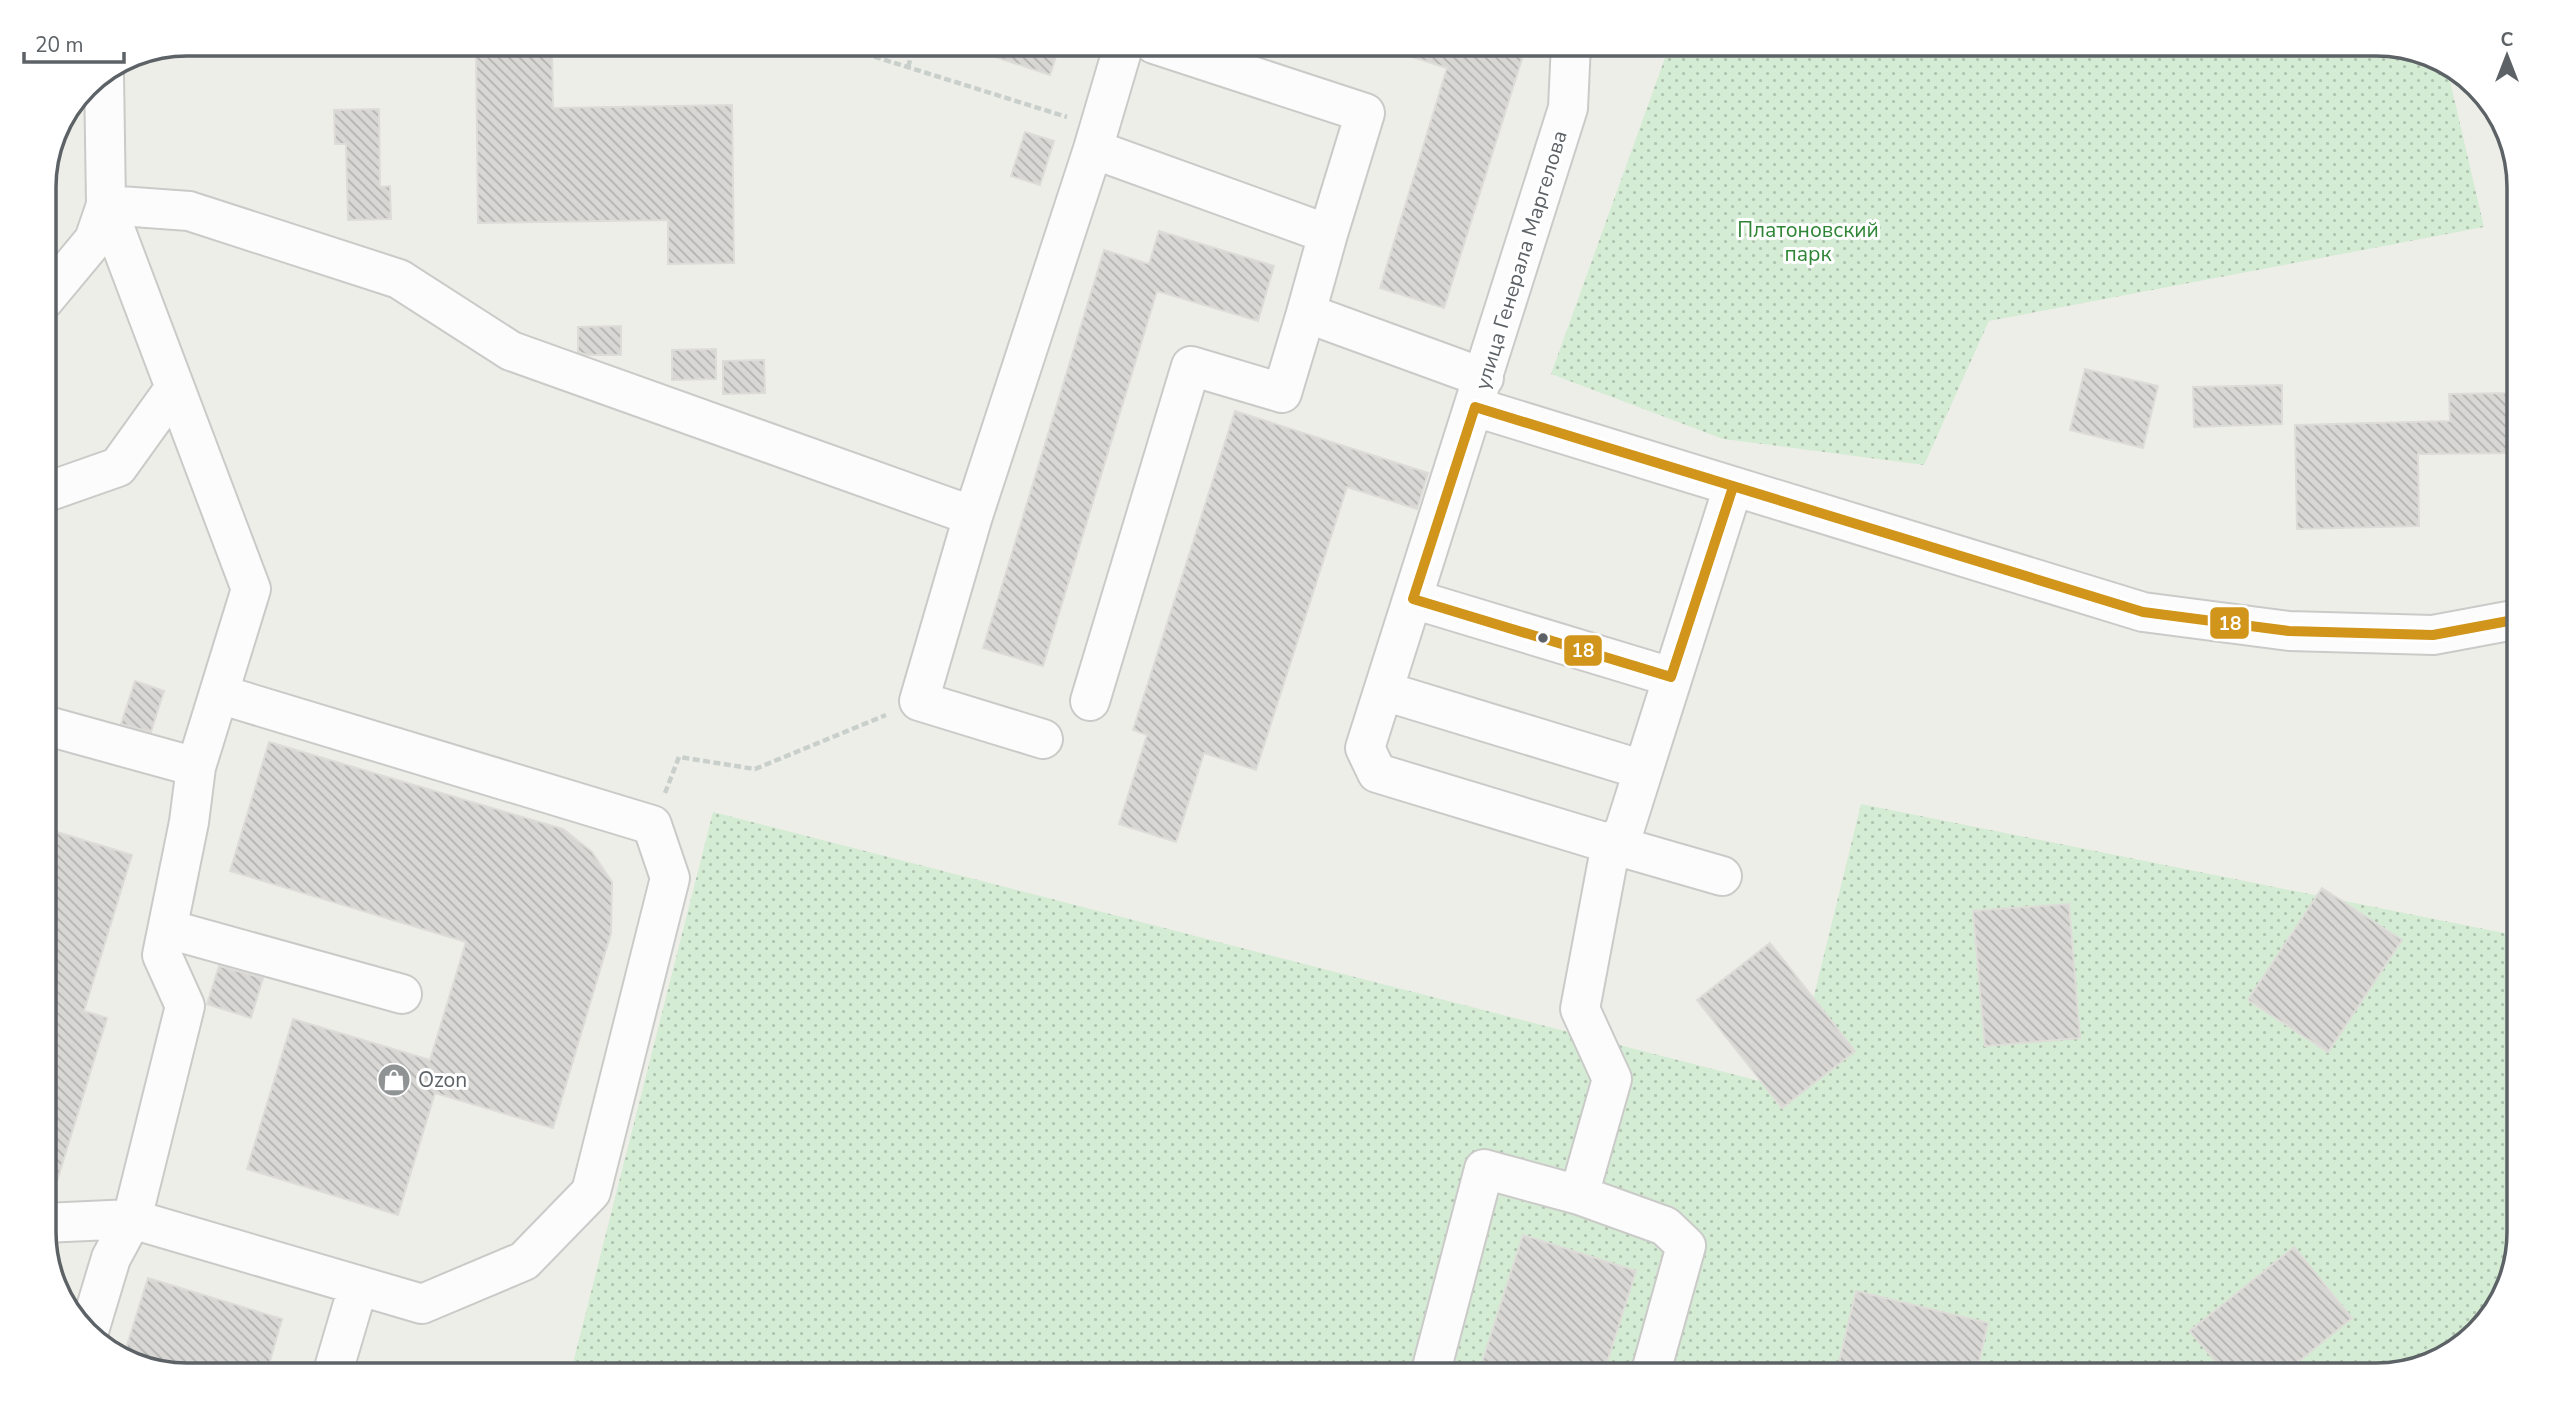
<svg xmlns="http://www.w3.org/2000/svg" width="2563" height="1419" font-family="'Nunito Sans',sans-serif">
<defs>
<pattern id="park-dots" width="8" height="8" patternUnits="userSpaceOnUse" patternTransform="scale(1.75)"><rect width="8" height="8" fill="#d5ecd4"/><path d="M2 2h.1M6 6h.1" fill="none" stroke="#b0c3b0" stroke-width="1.8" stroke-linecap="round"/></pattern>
<pattern id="building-back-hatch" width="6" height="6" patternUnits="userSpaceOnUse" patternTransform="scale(1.75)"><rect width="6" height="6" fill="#d8d7d4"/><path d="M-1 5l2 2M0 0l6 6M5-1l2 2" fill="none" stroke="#b2b2b0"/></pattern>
</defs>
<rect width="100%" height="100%" fill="#eeeee9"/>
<path fill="url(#park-dots)" d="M1670 44H2376L2447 63 2455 70 2448 72 2484 227 1989 321 1924 465 1723 439 1551 374Z
M1861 804 2519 936V1233L2500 1303 2448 1356 2377 1375H570L713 812 1791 1089Z"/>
<path fill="url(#building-back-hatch)" stroke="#dedcd8" stroke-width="2" d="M972 44H1060L1050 75 971 49Z
M1391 44H1508L1525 49 1444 308 1380 288 1447 68 1390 50Z
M552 49 553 108 732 105 734 263 668 264V220L478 223 476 50Z
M379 109 380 187 390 186 391 219 348 220 346 144H335L334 110Z
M1025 132 1054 141 1040 185 1011 176Z
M1159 231 1274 266 1258 321 1157 291 1043 666 983 648 1104 250 1149 264Z
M621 326V355H587L578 352V327Z
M716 349V379L672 380V350Z
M764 360 765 393 723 394V361Z
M2085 369 2158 386 2143 448 2070 430Z
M2282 385V424L2194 427 2193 387Z
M2512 393 2513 453 2418 454 2419 526 2297 529 2295 425 2450 421 2449 394Z
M1235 411 1428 473 1417 509 1347 487 1256 770 1204 753 1176 842 1119 824 1147 735 1133 730Z
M135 681 164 691 151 732 121 724Z
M269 742 563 829 592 852 612 882 611 933 553 1128 435 1093 398 1215 247 1169 293 1019 430 1060 466 942 230 871Z
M44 828 132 855 84 1011 107 1018 51 1201H44Z
M2322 888 2402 940 2328 1052 2248 1000Z
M2069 904 2080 1038 1985 1046 1973 911Z
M1770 943 1855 1051 1782 1108 1697 1000Z
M219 966 263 978 251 1018 207 1004Z
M1523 1235 1636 1271 1603 1375H1478Z
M2294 1247 2352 1318 2282 1375H2227L2190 1331Z
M148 1278 282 1319 266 1375H187L123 1358Z
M1856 1291 1988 1323 1976 1375H1836Z"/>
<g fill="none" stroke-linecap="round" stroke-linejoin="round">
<defs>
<path id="minor" d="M1154 44 1365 113 1328 234
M1571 44 1568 108 1365 748 1377 773 1611 844 1624 831 1733 487
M1093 149 1124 44
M44 300 94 240 106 205 104 73
M1475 407 2143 612 2289 631 2433 635 2519 619
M44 493 118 467 174 389
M973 516 919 701 1043 739
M1413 599 1671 677
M1384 691 1643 770
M1090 701 1191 366 1282 393 1306 313
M44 725 196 767
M168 929 402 994
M44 1223 132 1219 422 1304 524 1261 591 1192 670 878 652 825 219 694
M89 1331 111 1258 132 1219 185 1006 162 955 189 822 196 767 251 589 106 205 189 211 399 279 511 351 973 516 1093 149 1328 234 1306 313 1484 378
M332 1375 358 1287
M1430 1375 1484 1169 1579 1195
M1650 1375 1686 1246 1665 1226 1579 1195 1612 1079 1580 1009 1611 844 1722 876"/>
</defs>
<use href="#minor" stroke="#cacbc9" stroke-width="42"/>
<path stroke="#c9cfcb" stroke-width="4.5" stroke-dasharray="7 3.5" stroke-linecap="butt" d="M834 44 1067 117
M908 67 915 44
M665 793 679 757 755 769 886 715"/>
<use href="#minor" stroke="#fcfcfc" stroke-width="38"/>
<defs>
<path id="bus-1" d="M1733 487 1671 677 1413 599 1475 407 2143 612 2289 631 2433 635 2519 619"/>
</defs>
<use href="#bus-1" stroke="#fff" stroke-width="16"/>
<use href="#bus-1" stroke="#d0951a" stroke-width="10"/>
</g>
<defs>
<symbol id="shop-disc" viewBox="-11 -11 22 22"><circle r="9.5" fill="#909394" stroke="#fff"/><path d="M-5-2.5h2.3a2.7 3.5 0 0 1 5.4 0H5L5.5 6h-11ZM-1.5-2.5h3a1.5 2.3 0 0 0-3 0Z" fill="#fff"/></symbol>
</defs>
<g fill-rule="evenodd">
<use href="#shop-disc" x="375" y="1061" width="38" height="38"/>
</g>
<circle fill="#5d6267" stroke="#fff" stroke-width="2.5" cx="1543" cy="638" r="6"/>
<g text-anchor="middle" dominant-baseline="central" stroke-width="6" stroke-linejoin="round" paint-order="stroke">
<g font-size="21" fill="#2e8535" stroke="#fff">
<text x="1808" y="230">Платоновский<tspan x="1808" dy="24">парк</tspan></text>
</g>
<g font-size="21" fill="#5d6267" stroke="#fff">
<text transform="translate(1521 260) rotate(-73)">улица Генерала Маргелова</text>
</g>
<g font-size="21" fill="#5d6267" stroke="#fff" text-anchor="start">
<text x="418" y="1080">Ozon</text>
</g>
</g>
<path d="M0 0H2563V1419H0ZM187 56H2376A131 131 0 0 1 2507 187V1232A131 131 0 0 1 2376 1363H187A131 131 0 0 1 56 1232V187A131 131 0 0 1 187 56Z" fill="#fff" fill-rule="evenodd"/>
<path fill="none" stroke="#5d6267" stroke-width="3.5" d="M187 56H2376A131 131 0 0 1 2507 187V1232A131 131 0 0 1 2376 1363H187A131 131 0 0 1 56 1232V187A131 131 0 0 1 187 56Z"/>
<g stroke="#fff" stroke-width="2.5">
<rect x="2209" y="606" width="41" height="34" rx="7" fill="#d0951a"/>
<rect x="1563" y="634" width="40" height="33" rx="7" fill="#d0951a"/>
</g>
<g font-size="19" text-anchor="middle" font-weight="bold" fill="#fff">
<text x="2230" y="630">18</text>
<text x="1583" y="657">18</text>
</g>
<g transform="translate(2507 56)" stroke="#ffffff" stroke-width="5" paint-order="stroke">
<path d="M0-5L12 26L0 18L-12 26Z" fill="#5d6267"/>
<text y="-10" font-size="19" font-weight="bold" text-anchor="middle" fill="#5d6267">С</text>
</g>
<path d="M24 52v10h100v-10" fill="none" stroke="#5d6267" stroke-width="3.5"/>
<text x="35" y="52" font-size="21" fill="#5d6267" stroke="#ffffff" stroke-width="5" paint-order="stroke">20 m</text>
</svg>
